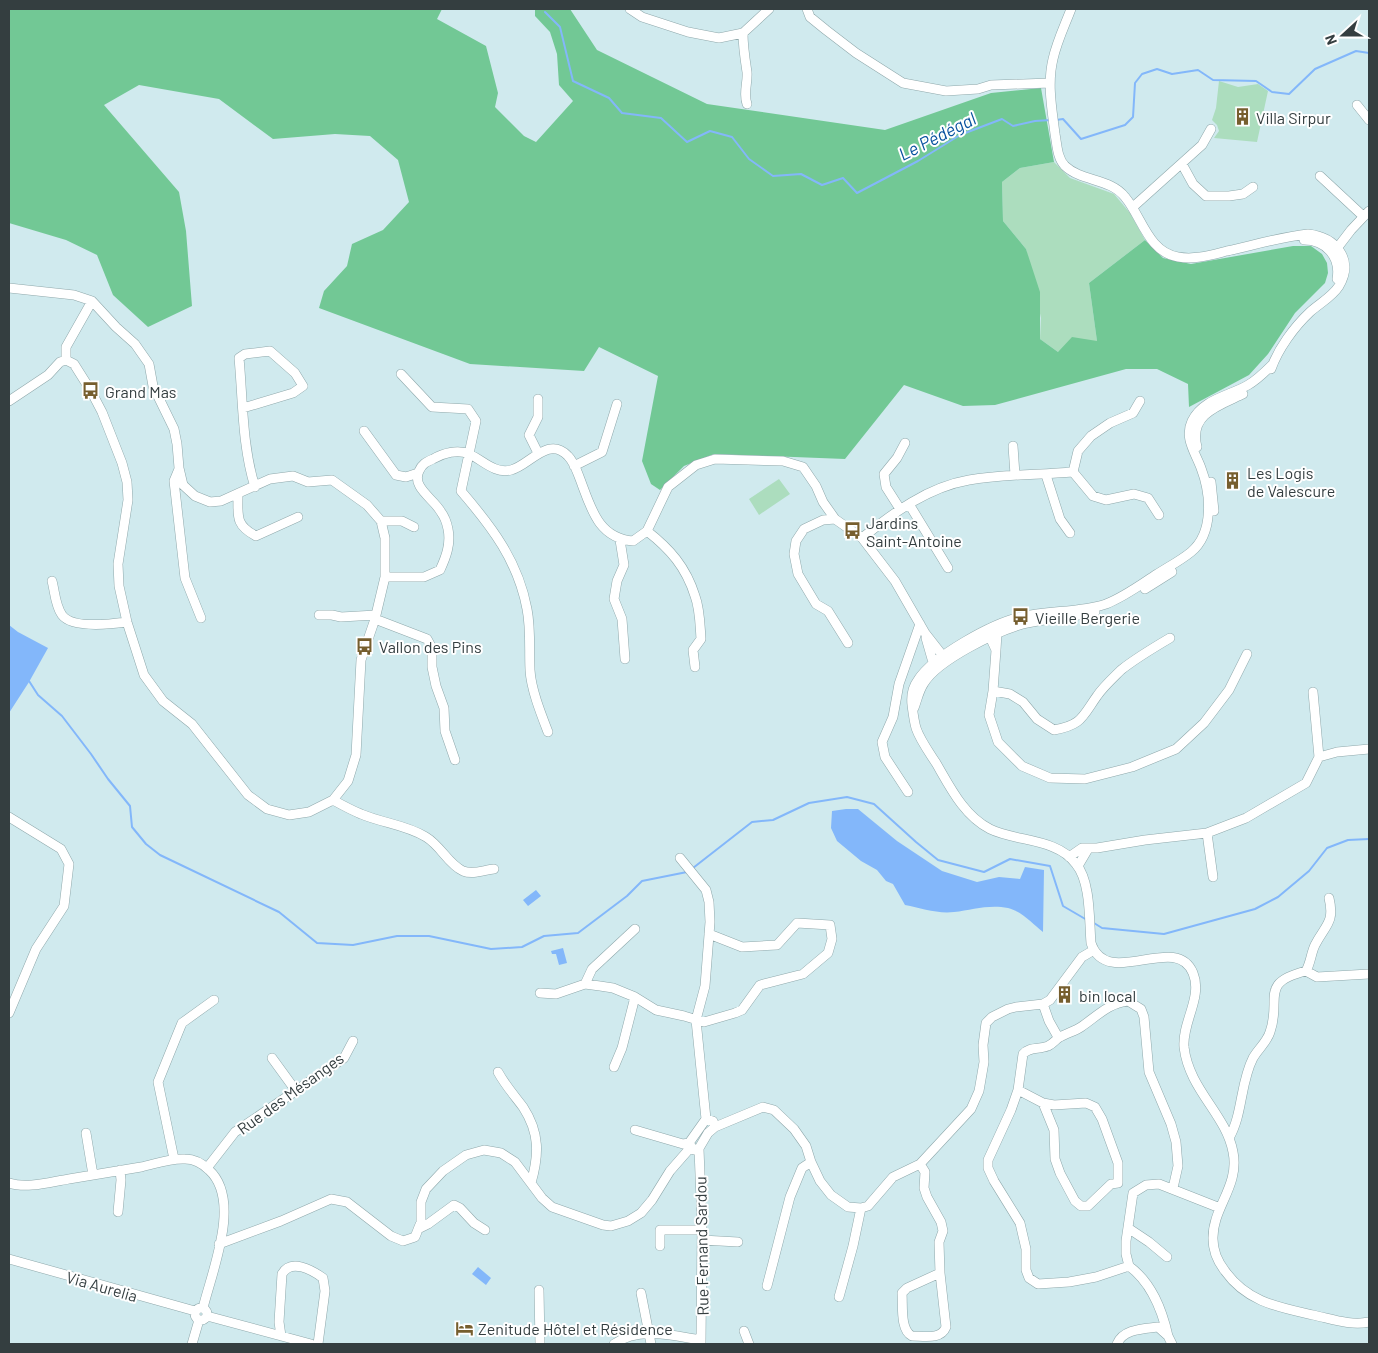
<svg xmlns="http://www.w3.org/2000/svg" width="1378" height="1353" font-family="Barlow,sans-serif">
<rect width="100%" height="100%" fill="#d0eaee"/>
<path fill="#acddbe" d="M1219 81 1238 87 1258 84 1268 91 1257 142 1214 138 1219 131 1217 125 1212 120 1216 108Z
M1054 162 1070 178 1114 194 1130 213 1145 240 1089 283 1097 341 1058 352 1040 339 1041 318 1026 249 1003 221 1002 182 1020 168Z
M779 479 790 494 759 515 749 499Z"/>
<path fill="#72c895" d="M9 9H442L437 19 486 46 498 93 495 107 524 136 536 142 573 101 559 85 557 54 550 32 535 16V9H570L597 50 707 104 885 130 991 93 1041 88 1054 162 1020 168 1002 182 1003 221 1026 249 1040 292V339L1058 352 1072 337 1097 341 1089 283 1145 240 1163 258 1191 264 1293 246H1311L1322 254 1327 263 1328 273 1325 283 1295 313 1268 354 1249 375 1189 407 1188 384 1157 369H1126L995 405 963 406 904 385 845 459 714 454 684 466 660 490 651 484 642 461 658 376 599 347 584 371 470 364 319 308 324 291 347 266 352 244 383 230 409 202 398 160 370 136 335 134 273 139 219 99 139 85 104 105 179 192 186 231 192 306 148 327 113 295 97 255 66 240 9 223Z"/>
<path fill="#83b7fa" d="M9 625 18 632 48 648 29 682 9 713Z
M846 809H858L897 841 942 871 977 882 999 877 1020 879 1025 867 1044 870 1043 932C1033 924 1021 911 1008 908 989 904 972 910 954 912 937 914 921 908 905 905L893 884 886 881 877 870 861 861 837 841 831 828 832 811Z
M536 890 541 896 528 906 523 900Z
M563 948 567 963 559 965 556 954H552L551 951Z
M478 1267 491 1278 486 1285 472 1274Z"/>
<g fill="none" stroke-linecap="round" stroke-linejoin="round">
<path stroke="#83b7fa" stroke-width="2" d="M545 12 560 27 573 81 609 98 622 113 661 118 687 142 710 131 732 137 749 159 773 176 801 174 822 185 843 178 857 193 918 161 960 135 1002 119 1013 126 1035 121 1051 120
M1056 120 1063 119 1081 139 1125 125 1133 117 1135 83 1142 74 1157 69 1172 74 1198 70 1213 80 1256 81 1272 92 1289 94 1315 69 1356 51 1369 53
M29 681 38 695 62 716 91 754 108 779 130 806 132 827 146 844 160 855 279 912 317 943 353 945 397 936H429L491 949 522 947 544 936 578 933 627 896 642 881 687 872
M693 868 752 822 773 820 809 803 847 797 874 804 916 842 938 860 984 872 1010 859 1050 866 1063 906 1087 920
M1094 923 1102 928 1164 934 1255 909 1278 897 1309 871 1327 848 1348 840 1369 839"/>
<defs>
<path id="minor" d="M630 9 642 17 688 32 719 38 743 33 769 9
M807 9 810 17 826 30 856 53 903 83 946 91 978 89 991 85 1050 83
M1071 9C1065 25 1057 41 1053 59 1047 84 1052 109 1055 134 1057 144 1057 158 1065 166 1082 182 1110 178 1125 197 1142 217 1148 252 1178 257 1195 260 1211 255 1227 251 1254 245 1281 237 1308 234 1335 237 1355 259 1339 286 1332 297 1320 303 1310 312 1294 327 1278 349 1271 369
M743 33C743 47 745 59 747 72 748 83 743 93 747 104
M1357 105 1369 120
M1182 164 1193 184 1206 196H1229L1243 194 1253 187
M1320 176 1363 216
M1133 207 1202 145 1211 129
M1304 240C1326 240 1341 257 1337 279
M1334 247H1338L1351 230 1369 211
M9 288 74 295 92 301 116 327 135 344 149 364 153 386 174 429 177 444 179 468 183 485 195 496 210 502 221 501 270 479 293 476 308 482 332 480 367 505 381 521 385 538V577L375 619 361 660 356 755 348 781 333 800 309 812 289 815 267 809 248 795 192 724 163 701 144 675 127 622 119 586 118 564 128 500 127 482 122 463 102 412 91 391 74 364 66 360
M66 360V347L92 301
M1272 365C1265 372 1257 380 1248 385 1229 396 1203 399 1192 421 1184 438 1195 452 1201 468 1211 494 1214 533 1191 552 1180 561 1168 567 1157 574 1140 585 1124 597 1106 604 1079 613 1048 610 1021 617 993 623 933 656 918 680 912 688 911 696 912 705 913 713 914 721 916 728 920 740 929 752 936 763 950 787 964 816 990 829 1017 842 1057 838 1076 864 1091 882 1089 920 1091 943 1107 991 1176 931 1193 973 1203 997 1182 1022 1184 1047 1189 1090 1226 1114 1233 1152 1240 1186 1212 1208 1213 1239 1213 1251 1218 1262 1225 1271 1247 1302 1278 1307 1313 1315 1332 1319 1351 1326 1369 1322
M401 374 432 407 468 409 476 421 461 491C492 527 518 561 527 609 531 629 529 650 530 670 531 689 541 714 548 732
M538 399V417L529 435 538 453
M9 401 48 375 60 362 66 360
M243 408 293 393 303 386 295 373 270 351 245 354 239 358C243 400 242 446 255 487
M364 431 396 475 406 477 418 473
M1013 446 1015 475
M1197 447C1188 414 1220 405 1243 394
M574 466 602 452 617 404
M179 469 174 481 185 578 201 618
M1073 472 1093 496 1106 500 1134 494 1148 498 1159 515
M1073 472 1078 451 1091 436 1110 423 1133 413 1140 401
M1046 475 1060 519 1070 533
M1211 482 1214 511
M238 495C238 516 235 525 256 536L298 517
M909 504 948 568
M900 509 886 487 884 474 897 458 905 443
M835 519 823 520 804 529 796 541 794 554 798 574 816 604 828 611 848 643
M381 521H402L414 527
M647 531C670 549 686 567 695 596 700 609 700 625 701 639L693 650 695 667
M862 538C893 513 928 487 969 480 1003 474 1038 475 1073 472
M620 540 624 565 617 581 614 599 622 619 625 659
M385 577H424L440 570C446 557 451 544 448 529 447 524 444 516 441 512 434 499 411 487 419 471 422 464 426 462 433 459 443 453 458 449 469 454 483 460 494 474 511 470 529 466 548 435 568 456 574 462 577 471 580 479 591 508 598 538 633 541L647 531 668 487 696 465 715 459 783 461 803 467 816 486 823 502 835 519 862 538 895 581 925 633 943 656
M52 581C55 592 55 605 62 615 72 629 112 624 127 622
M1145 589 1172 572
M319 615H332L341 617 376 615
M375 619 427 639 432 648V667L436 686 444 708 445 731 455 760
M992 632 990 637 996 650 997 633 993 632
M926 638 932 659 934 662 937 663
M996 650 993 691 989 715 998 742 1022 766 1050 778 1085 779 1132 767 1176 749 1204 723 1229 690 1247 654
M993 691 1010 694 1023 702 1037 719 1054 730C1082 725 1082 717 1097 696 1103 687 1113 678 1121 670 1136 658 1153 648 1170 638
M914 708C917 700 919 690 924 683 938 660 997 631 1023 624 1046 618 1071 618 1095 612
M1319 757 1337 752 1369 749
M908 792 885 757 882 742 893 717 899 684 920 624
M333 800C342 805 351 810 361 814 382 823 407 825 426 837 441 846 448 864 463 871 473 875 484 870 494 869
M9 817 61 849 69 864 64 906 36 949 9 1013
M1207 833 1213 877
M1069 857 1082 848H1097L1145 840 1207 833 1246 818 1306 783 1319 757 1313 692
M680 858 706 890 709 902 710 922 705 986 696 1020 706 1119
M1078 866 1088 849
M1306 971C1311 962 1311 953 1315 945 1325 925 1335 923 1329 898
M585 984 592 969 635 929
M540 993 556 994 585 984 600 986 613 988 635 997 656 1010 684 1016 704 1022 735 1013 742 1010 760 985 803 974 828 953 832 939 830 925 797 923 777 945 742 947 709 934
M1043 1004 1049 1021 1058 1037
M272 1058 296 1091
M614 1067 622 1048 635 997
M498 1072C505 1085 514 1095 523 1107 540 1133 539 1155 531 1183
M1018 1090 1043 1103 1054 1105 1086 1103 1095 1107 1102 1119 1118 1163V1183L1111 1184 1088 1206H1081L1075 1201 1060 1173 1055 1159 1054 1130 1043 1103
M706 1119 713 1121 715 1127 708 1133 698 1150H694L689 1143Z
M715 1127 763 1107 774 1110 794 1129 806 1146 811 1162 820 1181 831 1195 848 1207 861 1208 868 1206 893 1177 920 1164 971 1109 979 1091 984 1062 983 1045 986 1023 992 1017 1008 1009 1016 1007 1043 1004 1050 1000 1082 957 1094 950
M635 1130 683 1144 689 1143
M86 1133 93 1175
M1229 1138C1243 1114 1240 1083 1253 1058 1258 1049 1267 1042 1270 1032 1282 999 1258 983 1306 971L1317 977 1369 974
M699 1149 702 1225 701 1344
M174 1159 158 1082 182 1023 214 1000
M920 1164 925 1172 924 1188 927 1197 941 1222 943 1231 939 1242 940 1273 907 1288 902 1293C903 1306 900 1330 912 1336 924 1336 941 1340 946 1327L940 1273
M207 1168 235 1132 344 1058 353 1041
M9 1183C27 1189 50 1182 69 1179 93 1175 117 1171 141 1167 155 1164 170 1158 185 1159 194 1159 203 1164 209 1170 242 1200 212 1271 203 1308
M118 1212 121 1180 120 1170
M1128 1228 1149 1242 1167 1257
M418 1229 428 1224 454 1205 460 1208 474 1223 485 1230
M702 1240 738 1242
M219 1244 281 1221 331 1199 347 1202 391 1236 403 1241 415 1237 421 1222V1202L426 1189 443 1171 466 1155 484 1150 501 1153 515 1162 542 1198 552 1207 603 1225 611 1226 628 1221 641 1213 652 1200 670 1171 691 1147
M660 1246V1230H702
M9 1259 195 1311
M1129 1266 1096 1277 1069 1282 1038 1284 1029 1278 1026 1270V1249L1020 1223 994 1181 988 1168V1160L1011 1110 1018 1090 1023 1054C1030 1046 1039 1050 1048 1046 1053 1044 1056 1039 1060 1037 1067 1033 1075 1031 1081 1027 1097 1016 1109 1003 1128 1001L1141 1009 1144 1017 1149 1072 1171 1124 1176 1142 1178 1166 1173 1188
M1129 1266 1126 1254V1241L1133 1193 1146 1185 1159 1184 1220 1208
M1129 1266C1152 1283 1162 1310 1168 1336
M767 1286 790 1197 802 1168 811 1162
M539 1290 540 1344
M641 1293 651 1344
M839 1297 853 1246 861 1208
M195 1314a6 6 0 1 1 12 0a6 6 0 1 1-12 0Z
M207 1316 311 1344
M744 1331 749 1344
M281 1336 279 1322 282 1274C291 1258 312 1270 323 1278L325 1291 318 1344
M192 1344 199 1320
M614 1344C640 1326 673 1336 701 1340
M1117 1344C1123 1329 1143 1329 1158 1327L1168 1336 1172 1344"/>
</defs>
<use href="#minor" stroke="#8fa8ab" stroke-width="10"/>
<use href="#minor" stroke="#fff" stroke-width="9"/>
</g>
<defs>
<symbol id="building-bare" viewBox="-9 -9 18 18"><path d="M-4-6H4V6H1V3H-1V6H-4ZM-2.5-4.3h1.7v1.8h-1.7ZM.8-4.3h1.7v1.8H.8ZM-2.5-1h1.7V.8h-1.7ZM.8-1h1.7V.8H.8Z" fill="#765e2e" stroke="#fff" stroke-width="2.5" paint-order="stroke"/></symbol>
<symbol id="bus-bare" viewBox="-9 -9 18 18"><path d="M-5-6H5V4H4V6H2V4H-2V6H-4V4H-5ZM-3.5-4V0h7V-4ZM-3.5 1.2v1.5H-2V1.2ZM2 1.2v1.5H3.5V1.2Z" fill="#765e2e" stroke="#fff" stroke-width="2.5" paint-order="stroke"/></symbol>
<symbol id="hotel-bare" viewBox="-9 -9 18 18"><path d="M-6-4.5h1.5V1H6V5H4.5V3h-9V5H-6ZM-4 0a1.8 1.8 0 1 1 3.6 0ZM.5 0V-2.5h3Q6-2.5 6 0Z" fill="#765e2e" stroke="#fff" stroke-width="2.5" paint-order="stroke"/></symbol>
</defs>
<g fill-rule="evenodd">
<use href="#building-bare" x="1230" y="104" width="25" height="25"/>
<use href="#bus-bare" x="78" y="378" width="25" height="25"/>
<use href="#building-bare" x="1220" y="468" width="25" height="25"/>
<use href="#bus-bare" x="840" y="518" width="25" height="25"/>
<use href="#bus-bare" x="1008" y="604" width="25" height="25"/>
<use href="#bus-bare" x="352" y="634" width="25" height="25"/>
<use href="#building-bare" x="1052" y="982" width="25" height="25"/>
<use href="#hotel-bare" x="452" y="1316" width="25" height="25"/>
</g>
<g text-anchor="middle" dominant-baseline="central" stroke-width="4" stroke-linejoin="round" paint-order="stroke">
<g font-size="16" fill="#343e40" stroke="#fff" text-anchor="start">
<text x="1256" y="117">Villa Sirpur</text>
<text x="105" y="391">Grand Mas</text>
<text x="1247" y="472">Les Logis<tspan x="1247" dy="18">de Valescure</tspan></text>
<text x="866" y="522">Jardins<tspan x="866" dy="18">Saint-Antoine</tspan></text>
<text x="1035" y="617">Vieille Bergerie</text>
<text x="379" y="646">Vallon des Pins</text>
<text x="1079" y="995">bin local</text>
<text x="478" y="1328">Zenitude Hôtel et Résidence</text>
</g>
<g font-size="16" fill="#343e40" stroke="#fff">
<text transform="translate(290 1093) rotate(-36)">Rue des Mésanges</text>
<text transform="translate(701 1246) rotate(-91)">Rue Fernand Sardou</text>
<text transform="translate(102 1286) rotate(16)">Via Aurelia</text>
</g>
<g font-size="18" font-style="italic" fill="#08529f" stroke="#fff">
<text transform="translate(937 136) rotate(-27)">Le Pédégal</text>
</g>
</g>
<rect width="1378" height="1353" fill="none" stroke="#343e40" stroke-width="20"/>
<g transform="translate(1343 35) rotate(249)" stroke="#ffffff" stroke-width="4" paint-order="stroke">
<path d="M0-4L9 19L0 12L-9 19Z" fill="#343e40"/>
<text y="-8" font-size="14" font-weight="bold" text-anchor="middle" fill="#343e40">N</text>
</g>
</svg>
